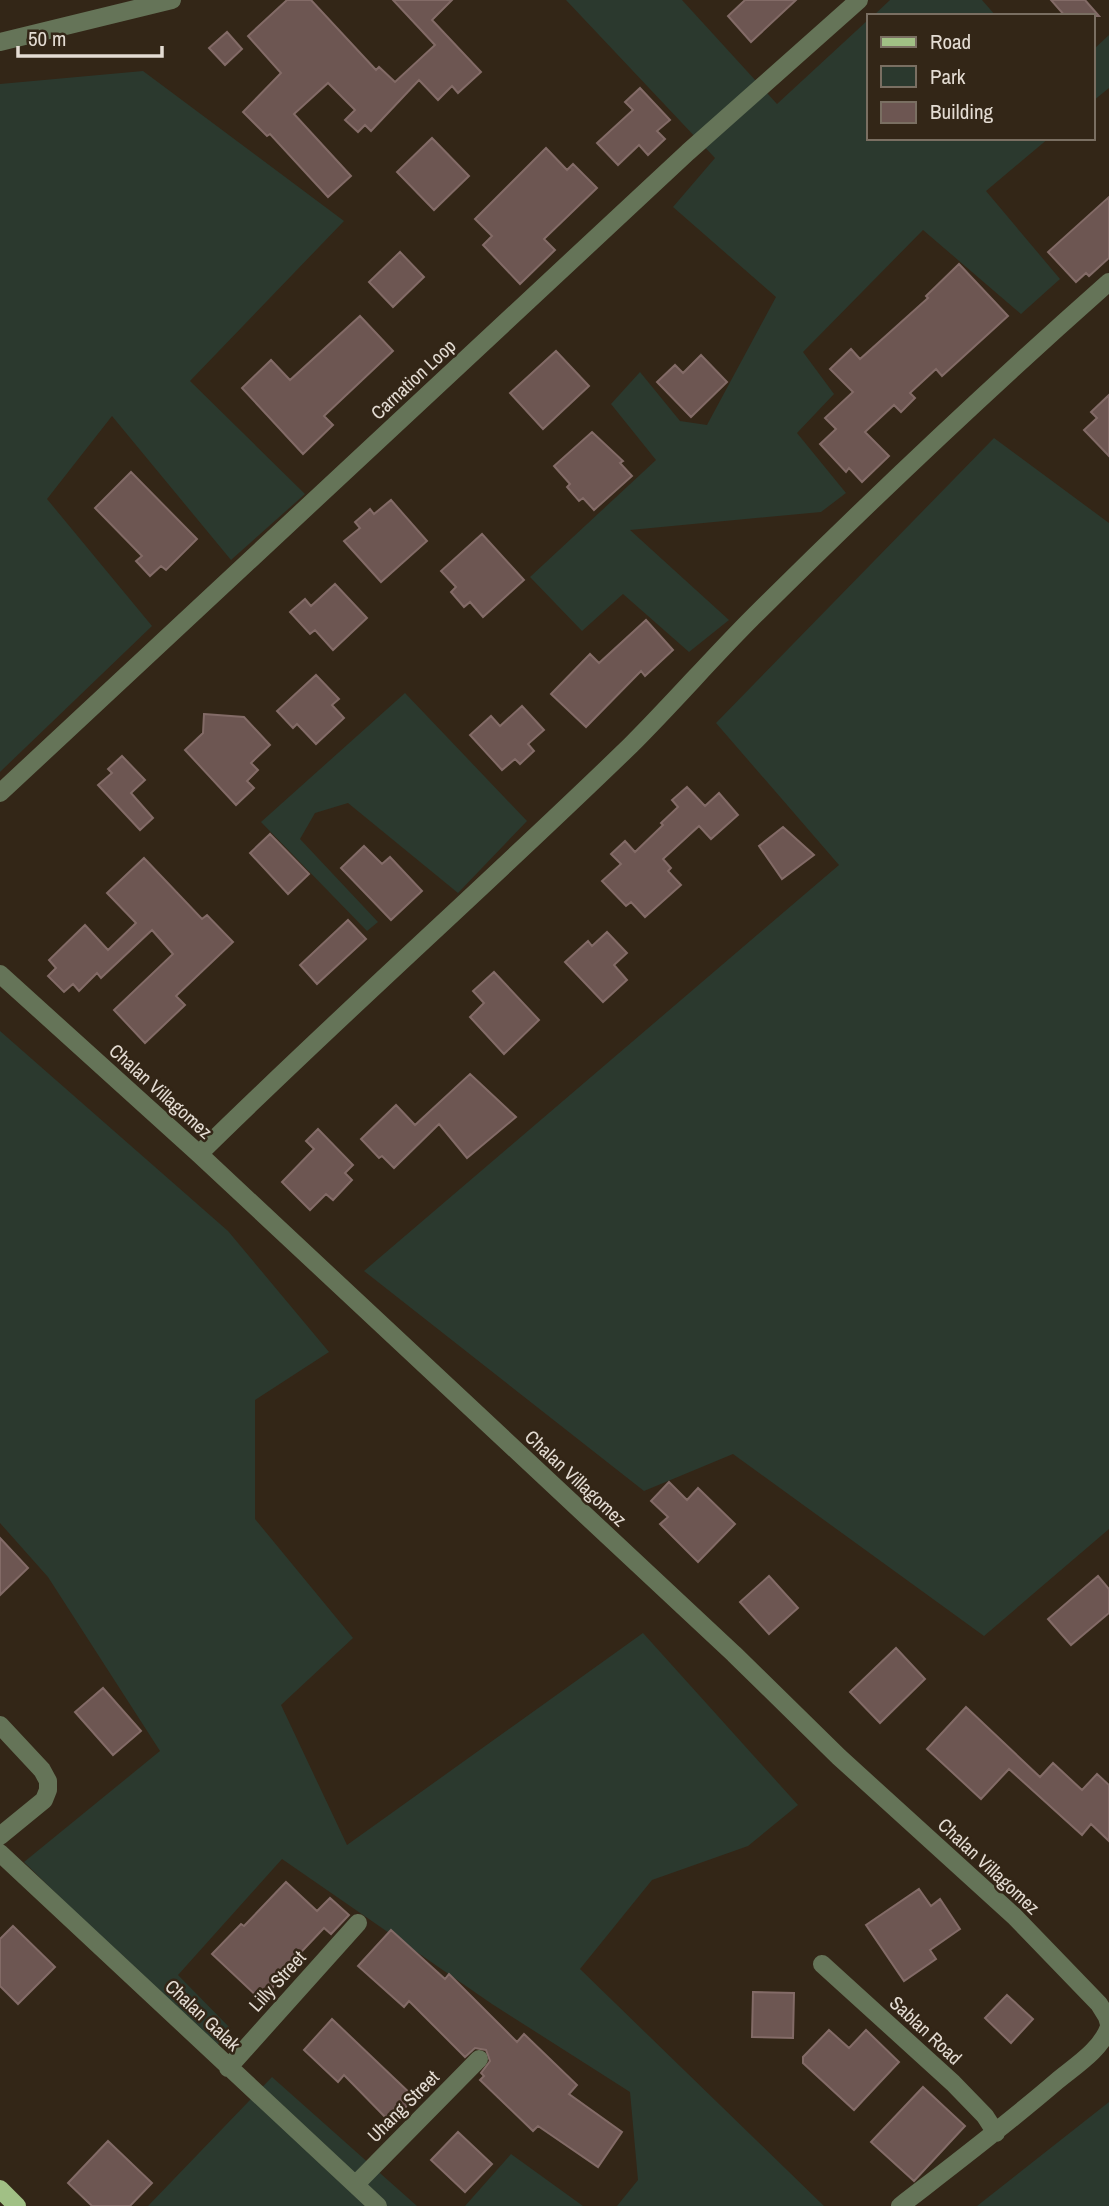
<svg xmlns="http://www.w3.org/2000/svg" width="1109" height="2206" font-family="'Archivo Narrow',sans-serif">
<rect width="100%" height="100%" fill="#332617"/>
<path fill="#2b392e" d="M566 0H682L777 104 869 19V138H1049L986 191 1060 279 1021 314 923 230 803 352 834 394 797 433 846 493 821 512 630 530 729 620 689 652 623 594 582 631 530 577 656 460 611 404 640 372 680 421 707 425 776 297 673 207 715 158Z
M890 0H982L996 16H873Z
M1109 35V88L1093 101V50Z
M143 71 344 221 190 381 305 494 231 560 112 416 47 499 152 626 0 772V84Z
M994 438 1109 523V1529L984 1636 733 1454 644 1491 364 1271 839 865 716 723Z
M405 693 527 821 458 893 348 803 315 813 300 839 378 922 367 931 261 822Z
M0 1031 228 1231 329 1352 255 1400V1519L353 1638 281 1705 347 1845 643 1633 798 1805 748 1846 652 1880 580 1969 824 2206H617L638 2180 630 2092 492 2004 282 1859 178 1975 232 2030 214 2048 24 1862 160 1751 48 1577 0 1523Z
M272 2077 417 2206H148Z
M1109 2102V2206H977Z
M511 2154 583 2206H465Z"/>
<path fill="#6d5652" stroke="#836b67" stroke-width="2" d="M287 0H311L376 70 379 67 395 82 435 45 393 0H452L432 20 481 72 458 93 452 86 438 100 419 80 371 131 365 125 358 132 345 120 355 110 328 83 294 114 351 176 328 197 270 134 267 136 243 112 281 73 248 36Z
M745 0H796L751 42 728 16Z
M1051 0H1085L1099 16H1065Z
M227 32 242 49 225 65 209 48Z
M640 88 670 120 657 131 665 139 648 155 639 145 618 165 597 143 633 110 625 102Z
M432 138 469 176 434 210 397 172Z
M546 148 567 170 573 164 597 188 544 239 555 250 520 284 483 245 492 236 475 219Z
M1109 197V258L1089 276 1086 273 1076 282 1048 252Z
M400 252 424 277 393 307 369 282Z
M959 264 1008 316 942 376 936 369 910 393 915 398 901 412 894 405 865 432 889 456 862 482 849 468 846 472 820 444 836 429 825 418 853 392 830 369 851 349 860 359 928 298 926 296Z
M360 316 393 351 324 416 333 425 303 454 242 388 271 360 290 380Z
M556 351 589 386 543 429 510 393Z
M701 355 727 382 691 417 657 382 675 365 683 373Z
M1109 395V456L1084 430 1097 418 1091 412Z
M592 432 623 461 620 463 632 476 594 510 583 498 579 501 567 487 570 484 554 466Z
M131 472 197 539 166 570 161 566 150 576 136 561 142 556 95 508Z
M391 500 427 541 381 582 344 541 360 528 355 522 370 509 374 514Z
M482 534 524 580 483 617 470 602 464 607 451 592 456 587 441 571Z
M335 584 367 618 333 650 315 630 310 634 290 612 305 599 311 606Z
M646 620 673 650 645 676 641 671 586 727 551 694 590 654 599 663Z
M316 675 339 699 332 705 344 718 316 744 297 724 293 728 277 711Z
M522 706 544 730 528 744 534 751 520 764 515 759 502 770 470 735 491 716 500 726Z
M204 714 244 717 270 745 251 763 258 770 247 781 254 788 236 805 185 750 203 733Z
M122 756 145 780 131 793 153 818 140 830 98 785 112 773 108 769Z
M687 787 705 806 719 793 738 815 711 839 699 826 663 859 671 868 668 871 681 885 645 917 631 902 626 906 602 881 621 864 611 854 625 841 635 852 663 825 661 823 678 807 672 800Z
M783 827 814 855 782 879 759 846Z
M270 834 309 874 288 894 250 853Z
M364 846 382 864 390 857 422 891 391 920 341 868Z
M144 858 202 919 207 915 233 942 176 996 185 1005 145 1043 114 1010 173 954 152 930 101 978 97 973 79 991 73 984 64 992 48 976 56 968 49 960 85 925 108 950 136 923 107 893Z
M348 920 366 939 317 984 300 965Z
M607 932 627 953 614 965 627 980 603 1002 565 962 588 941 592 946Z
M494 972 539 1020 504 1054 470 1017 484 1003 473 991Z
M470 1074 516 1117 467 1158 439 1124 394 1168 382 1156 379 1158 361 1139 396 1105 415 1125Z
M318 1129 353 1165 345 1173 352 1180 333 1200 326 1194 310 1210 282 1182 314 1149 306 1141Z
M669 1482 687 1500 698 1488 735 1524 698 1562 660 1524 668 1517 651 1501Z
M0 1538 28 1568 0 1595Z
M769 1576 798 1608 769 1634 740 1602Z
M1098 1576 1109 1589V1613L1071 1645 1048 1619Z
M896 1648 925 1679 880 1723 850 1692Z
M103 1688 141 1731 113 1755 75 1712Z
M966 1707 1040 1777 1053 1763 1082 1790 1097 1774 1109 1785V1841L1091 1824 1082 1835 1009 1769 981 1799 927 1749Z
M286 1882 317 1911 330 1898 349 1915 331 1934 324 1928 287 1967 290 1969 261 2000 212 1954 241 1924 244 1926Z
M919 1889 931 1906 940 1899 960 1929 930 1950 936 1959 904 1981 866 1925Z
M13 1926 55 1967 18 2004 0 1986V1939Z
M391 1930 445 1979 449 1974 517 2042 524 2034 577 2085 569 2094 622 2132 598 2167 538 2126 533 2131 480 2080 484 2076 481 2073 490 2061 486 2050 475 2048 465 2057 409 2001 404 2007 358 1966Z
M753 1992 794 1993 793 2038 752 2037Z
M1007 1995 1033 2019 1011 2043 985 2018Z
M332 2019 415 2098 390 2122 344 2075 338 2082 304 2050Z
M829 2030 849 2048 866 2030 899 2062 854 2110 803 2063V2057Z
M923 2087 965 2126 914 2181 871 2142Z
M458 2132 492 2164 465 2192 431 2160Z
M108 2141 152 2183 130 2206H92L68 2183Z"/>
<g fill="none" stroke-linecap="round" stroke-linejoin="round">
<path stroke="#657458" stroke-width="18" d="M0 42 172 0
M0 793 688 152 859 0
M0 974 199 1154 734 1654 839 1757 1014 1916 1099 2004 1107 2017 1109 2024
M199 1154C340 1015 489 883 631 745 673 703 712 658 754 616 869 502 987 390 1109 282
M0 1725 42 1770 48 1781V1790L44 1800 0 1836
M0 1853 378 2206
M822 1964 953 2083 985 2116 996 2133
M228 2068 358 1923
M356 2184 479 2059
M900 2206C953 2165 1006 2125 1057 2081 1075 2066 1101 2050 1109 2027"/>
<path stroke="#a1c085" stroke-width="18" d="M0 2189 17 2206"/>
</g>
<g text-anchor="middle" dominant-baseline="central" stroke-width="5" stroke-linejoin="round" paint-order="stroke">
<g font-size="19" fill="#e4dcd3" stroke="#332617">
<text transform="translate(413 379) rotate(-43)">Carnation Loop</text>
<text transform="translate(161 1091) rotate(42)">Chalan Villagomez</text>
<text transform="translate(576 1478) rotate(43)">Chalan Villagomez</text>
<text transform="translate(989 1866) rotate(43)">Chalan Villagomez</text>
<text transform="translate(277 1981) rotate(-48)">Lilly Street</text>
<text transform="translate(203 2015) rotate(43)">Chalan Galak</text>
<text transform="translate(926 2030) rotate(43)">Sablan Road</text>
<text transform="translate(403 2106) rotate(-45)">Uhang Street</text>
</g>
</g>
<rect x="867" y="14" width="228" height="126" fill="#332617" stroke="#7a6f62" stroke-width="2"/>
<rect x="881" y="37" width="35" height="10" fill="#a1c085" stroke="#7a6f62" stroke-width="2"/>
<text x="930" y="49" font-size="21" fill="#e4dcd3">Road</text>
<rect x="881" y="66" width="35" height="21" fill="#2b392e" stroke="#7a6f62" stroke-width="2"/>
<text x="930" y="84" font-size="21" fill="#e4dcd3">Park</text>
<rect x="881" y="102" width="35" height="21" fill="#6d5652" stroke="#7a6f62" stroke-width="2"/>
<text x="930" y="119" font-size="21" fill="#e4dcd3">Building</text>
<path d="M18 46v10h144v-10" fill="none" stroke="#e4dcd3" stroke-width="3.5"/>
<text x="28" y="46" font-size="21" fill="#e4dcd3" stroke="#332617" stroke-width="5" paint-order="stroke">50 m</text>
</svg>
